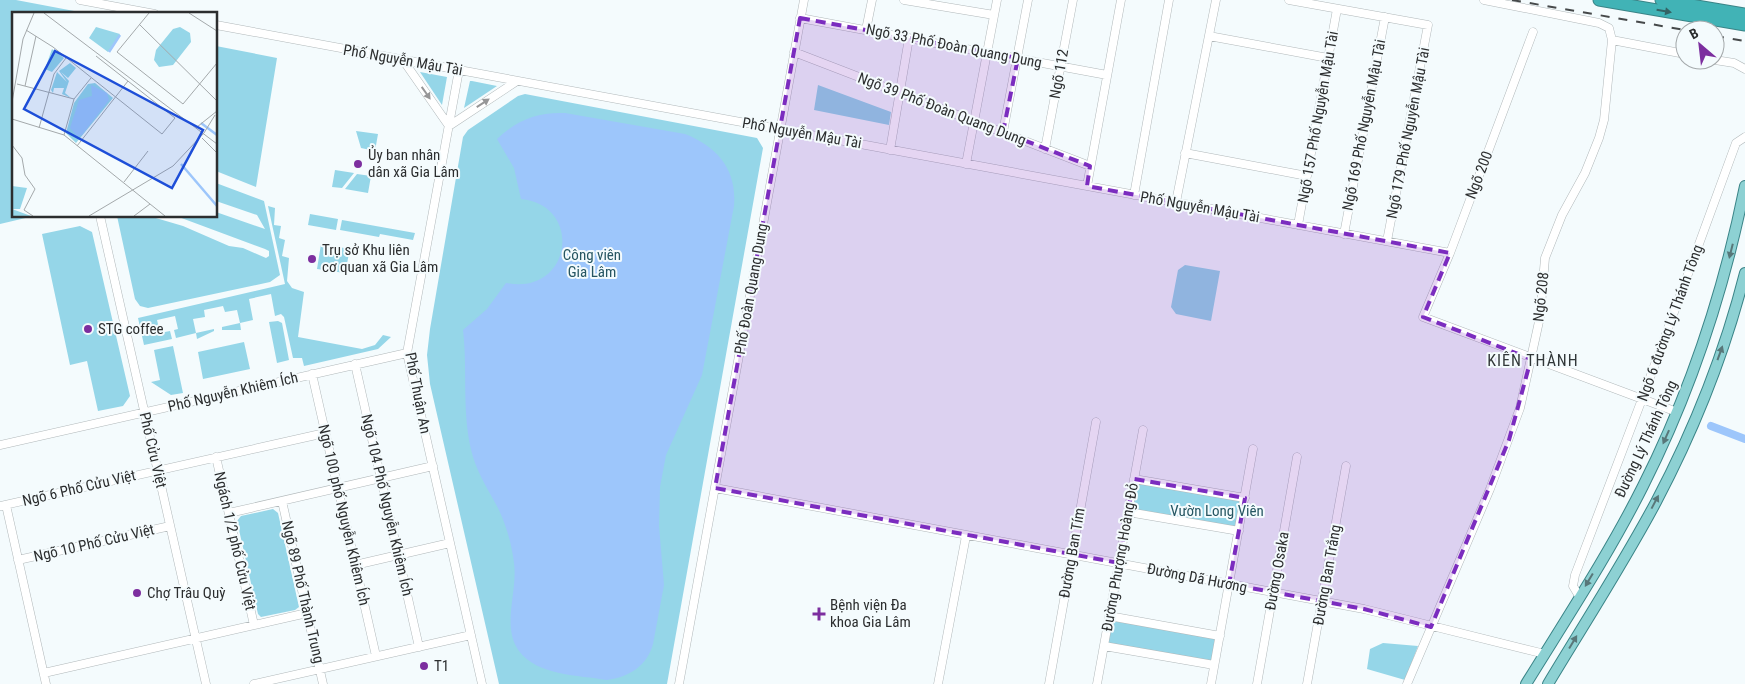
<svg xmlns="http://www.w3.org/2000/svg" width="1745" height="684" font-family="'Roboto Condensed',sans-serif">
<rect width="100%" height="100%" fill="#f4fbfd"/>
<path fill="#95d6e8" d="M0 0H16L90 14H14V216H34L0 224Z
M216 46 277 58 256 187 216 171Z
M420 72 447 77 442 105Z
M470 81H472L497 86 464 108Z
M818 85 891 112 889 125 814 110Z
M525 94 757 138 763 148 667 684H499L430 384 427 355 430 329 463 137 468 130 518 96Z
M356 131 378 134 375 151 361 148Z
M335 170 354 173 342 188 332 187Z
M357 174 371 176 368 193 345 189Z
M216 183 264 201 280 275 270 282 148 308 140 306 135 299 117 216H149L183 226 229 246 243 248 266 258 269 256V251L265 249 176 216H216V212L265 229 257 215 216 201Z
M268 206 275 208 274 225 281 226 279 238 285 240 282 256 289 258 287 281 292 288 304 292 298 337 362 349 375 345 383 335 391 337 378 349 304 366 302 358H293L284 317 281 314 275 316 271 294 249 299 253 320 240 323 241 330H222V327L240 323 237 310 225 312 223 306 204 310 205 317 193 319 196 333 214 329V331L197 339 196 333 176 338 174 330 178 329 175 316 157 320 160 333 170 331 172 339 144 345 138 318 285 284Z
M310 214 338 219 336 230 308 225Z
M342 220 415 233 413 240 380 234 379 237 340 230Z
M80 226 92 232 130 396 123 406 98 411 87 361 70 365 42 234Z
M321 244 350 249 345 273 317 269Z
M1185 265 1220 271 1211 321 1176 314 1171 307 1178 270Z
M278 321 282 323 289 360 277 363 269 322Z
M244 342 250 369 203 379 198 352Z
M173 346 183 393 171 395 151 382 160 380 154 350Z
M1134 479 1245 498 1239 532 1128 512Z
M273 509 278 513 299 607 295 610 261 617 258 614 237 521 241 516Z
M1109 616 1220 636 1214 665 1104 646Z
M1383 643 1418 646 1405 680 1367 669 1370 649Z"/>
<path fill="#9dc6fb" d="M565 113 685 134C718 147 737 170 734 206L702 375 666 455 660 487 659 526 664 585 653 644C647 666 629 677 607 680 578 675 538 676 519 651 501 626 518 592 514 563 512 545 506 524 498 508 489 491 479 476 473 457 461 415 468 373 463 330L487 309 506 283C572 296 584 205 521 199L514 168 497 139C517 120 537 112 565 113Z"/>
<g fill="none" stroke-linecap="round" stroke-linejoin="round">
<path stroke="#9dc6fb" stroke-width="8" d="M1711 426 1745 439"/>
<defs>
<path id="minor" d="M80 0 155 14
M904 0 994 15
M1289 0 1428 25 1387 241
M800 18 1107 75
M216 25 1450 253
M866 30 872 0
M1533 32 1450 253 1423 317 1677 412
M1209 36 1328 58
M1612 40 1685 54
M794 52 1090 166
M403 60 449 126
M1715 60 1734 63 1745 69
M459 70 407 353 482 684
M449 126 517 81
M1003 132 1028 0
M1045 149 1073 0
M890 150 909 38
M1185 153 1307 176
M966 164 997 0
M1087 186 1121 0
M1134 195 1169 0
M1176 202 1216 0
M100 216 206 684
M1298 225 1337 9
M1344 234 1385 17
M355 364 419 647
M312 374 376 656
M0 445 407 353
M216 457 254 625
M1134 479 1245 498
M715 488 1364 609 1545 654
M282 501 323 684
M6 505 46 684
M0 506 325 433
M1128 512 1239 531
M229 513 433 466
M18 560 170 526
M355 565 450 543
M1579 596 1573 586 1575 575 1644 394 1736 143 1745 137
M1109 616 1220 636
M1104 646 1214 665
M44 673 307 613
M254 684 471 635
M679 684 804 0
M938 684 966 536
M1049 684 1096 422
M1097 684 1143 430
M1211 684 1253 449
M1257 684 1297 457
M1307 684 1346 466
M1407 684 1490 489 1520 408 1540 317 1545 258 1562 215 1585 173 1599 138 1604 120 1612 40 1609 28 1599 23 1484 0"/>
<path id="major" d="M1526 684C1566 619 1609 554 1643 486 1691 391 1724 290 1745 186
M1548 684C1584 624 1623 564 1656 502 1694 430 1725 352 1745 273"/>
<path id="highway" d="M1599 0 1745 25
M1661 0 1745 14"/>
</defs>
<use href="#minor" stroke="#b1b8ba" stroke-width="9"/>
<use href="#major" stroke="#3a8487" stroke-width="12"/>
<use href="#highway" stroke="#3a8487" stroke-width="13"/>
<use href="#minor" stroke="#fff" stroke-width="8"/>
<use href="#major" stroke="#8dd1d3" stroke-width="10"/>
<use href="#highway" stroke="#41b3b6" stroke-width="11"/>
<path stroke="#46494a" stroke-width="2" stroke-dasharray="9 9" stroke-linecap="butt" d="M1512 0 1685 30
M1715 36 1745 41"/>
</g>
<defs><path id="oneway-solid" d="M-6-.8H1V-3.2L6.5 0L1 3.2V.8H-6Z" transform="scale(1.25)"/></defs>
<use fill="#346365" href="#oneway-solid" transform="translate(1664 11) rotate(10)"/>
<g fill="#969697">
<use href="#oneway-solid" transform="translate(426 93) rotate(55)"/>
<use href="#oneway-solid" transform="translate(483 103) rotate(-33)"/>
</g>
<g fill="#587779">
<use href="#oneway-solid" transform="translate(1731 251) rotate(104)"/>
<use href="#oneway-solid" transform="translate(1720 353) rotate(-70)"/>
<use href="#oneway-solid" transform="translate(1666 437) rotate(114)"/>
<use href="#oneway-solid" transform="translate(1655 502) rotate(-62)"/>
<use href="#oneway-solid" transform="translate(1589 580) rotate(121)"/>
<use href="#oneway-solid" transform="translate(1573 642) rotate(-59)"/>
</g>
<path fill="#7b2cbf" fill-opacity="0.2" stroke="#7b2cbf" stroke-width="4" stroke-dasharray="10 6" stroke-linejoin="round" d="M800 18 1018 58 1003 132 1090 166 1087 186 1450 253 1423 317 1531 359 1509 440 1431 627 1364 609 1229 584 1245 498 1134 479 1119 563 715 488Z"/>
<g fill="#7c2e9f" stroke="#f4fbfd" stroke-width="2">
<circle cx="358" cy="164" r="5"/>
<circle cx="312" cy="259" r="5"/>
<circle cx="88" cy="329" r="5"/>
<circle cx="137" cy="593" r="5"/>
<path d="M816.5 606.5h5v5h5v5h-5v5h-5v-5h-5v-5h5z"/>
<circle cx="424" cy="666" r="5"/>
</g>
<g text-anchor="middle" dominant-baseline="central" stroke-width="4" stroke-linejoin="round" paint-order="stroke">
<g font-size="15" fill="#2c2e2f" stroke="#f4fbfd">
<text transform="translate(954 46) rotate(11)">Ngõ 33 Phố Đoàn Quang Dung</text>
<text transform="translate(403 60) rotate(10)">Phố Nguyễn Mậu Tài</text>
<text transform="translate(1059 74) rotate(-80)">Ngõ 112</text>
<text transform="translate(942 109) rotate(21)">Ngõ 39 Phố Đoàn Quang Dung</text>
<text transform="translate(1318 117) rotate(-80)">Ngõ 157 Phố Nguyễn Mậu Tài</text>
<text transform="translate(1364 125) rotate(-79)">Ngõ 169 Phố Nguyễn Mậu Tài</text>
<text transform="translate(802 133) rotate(10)">Phố Nguyễn Mậu Tài</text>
<text transform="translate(1408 133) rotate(-79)">Ngõ 179 Phố Nguyễn Mậu Tài</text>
<text transform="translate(1479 175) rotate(-69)">Ngõ 200</text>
<text transform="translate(1200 207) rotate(10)">Phố Nguyễn Mậu Tài</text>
<text transform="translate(751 289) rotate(-80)">Phố Đoàn Quang Dung</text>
<text transform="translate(1541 297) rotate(-84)">Ngõ 208</text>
<text transform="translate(1670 323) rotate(-70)">Ngõ 6 đường Lý Thánh Tông</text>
<text transform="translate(233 392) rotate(-13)">Phố Nguyễn Khiêm Ích</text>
<text transform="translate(418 393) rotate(79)">Phố Thuận An</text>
<text transform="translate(1646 439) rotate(-65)">Đường Lý Thánh Tông</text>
<text transform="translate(153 450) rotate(77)">Phố Cửu Việt</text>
<text transform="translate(79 488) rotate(-13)">Ngõ 6 Phố Cửu Việt</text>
<text transform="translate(387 505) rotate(77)">Ngõ 104 Phố Nguyễn Khiêm Ích</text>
<text transform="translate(344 515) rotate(77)">Ngõ 100 phố Nguyễn Khiêm Ích</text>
<text transform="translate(235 541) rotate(77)">Ngách 1/2 phố Cửu Việt</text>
<text transform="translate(94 543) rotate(-13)">Ngõ 10 Phố Cửu Việt</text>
<text transform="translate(1072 553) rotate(-80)">Đường Ban Tím</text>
<text transform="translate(1120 557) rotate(-80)">Đường Phượng Hoàng Đỏ</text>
<text transform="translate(1277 571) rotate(-80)">Đường Osaka</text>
<text transform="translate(1327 575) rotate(-80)">Đường Ban Trắng</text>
<text transform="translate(1197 578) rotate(11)">Đường Dã Hương</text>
<text transform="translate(303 592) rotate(77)">Ngõ 89 Phố Thành Trung</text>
</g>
<g font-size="15" fill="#2c2e2f" stroke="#f4fbfd" text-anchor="start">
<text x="368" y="155">Ủy ban nhân<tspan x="368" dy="17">dân xã Gia Lâm</tspan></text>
<text x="322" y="250">Trụ sở Khu liên<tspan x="322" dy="17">cơ quan xã Gia Lâm</tspan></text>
<text x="98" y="329">STG coffee</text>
<text x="147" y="593">Chợ Trâu Quỳ</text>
<text x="830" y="605">Bệnh viện Đa<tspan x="830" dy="17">khoa Gia Lâm</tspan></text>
<text x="434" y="666">T1</text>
</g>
<g font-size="15" fill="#265662" stroke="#f4fbfd">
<text x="592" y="255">Công viên<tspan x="592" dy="17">Gia Lâm</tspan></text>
<text x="1217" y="511">Vườn Long Viên</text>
</g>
<g font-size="16" letter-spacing="1" fill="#313739" stroke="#f4fbfd">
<text x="1533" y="360">KIÊN THÀNH</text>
</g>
</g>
<g transform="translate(12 12)">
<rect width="205" height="205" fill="#f4fbfd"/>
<path d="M84 15 108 22 96 40 77 26ZM168 15 178 21 179 30 161 53 147 55 142 48 144 38 161 17ZM40 37 52 46 40 60 33 57ZM58 51 64 56 56 66 49 60 57 69 53 81 59 86 50 82 52 76H42L41 81 39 78 45 60 55 70 47 59ZM83 71 101 86 64 131 54 121 62 91 76 72ZM0 174 15 176 8 197H0L19 204H0Z" fill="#95d6e8"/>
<path d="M79 73 95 81 97 88 70 123 65 124 58 116 67 88 80 84Z" fill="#9dc6fb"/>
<path fill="none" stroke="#9dc6fb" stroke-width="2.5" d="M97 40 108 23M189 111 205 123M169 152 205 194"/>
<path fill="none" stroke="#a4a9ab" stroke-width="1" d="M32 1 205 132M137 1 105 40 171 92 205 51M177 1 205 19M127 12 205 89M14 18 41 35 150 122 163 106 84 44M5 72 62 87M13 74 24 24M0 90 11 27 22 1M0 107 52 123 153 204M185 115 205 99M27 116 42 62 54 46M192 121 203 103M52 123 62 87 79 66M190 126 205 141M0 133 10 146 13 163 23 177 12 198 21 204M65 134 116 69M112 170 136 139M77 204 161 154 192 121M122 204 138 192"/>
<path fill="#1d4ed8" fill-opacity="0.15" stroke="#1d4ed8" stroke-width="2.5" d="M43 39 191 118 160 176 12 97Z"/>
<rect width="205" height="205" fill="none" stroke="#2c2e2f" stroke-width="2.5"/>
</g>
<g transform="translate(1700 45) rotate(332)"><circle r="24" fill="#f4fbfd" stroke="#a4a9ab"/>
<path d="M0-4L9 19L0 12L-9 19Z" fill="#7c2e9f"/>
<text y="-8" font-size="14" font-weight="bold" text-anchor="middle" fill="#2c2e2f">B</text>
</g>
</svg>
